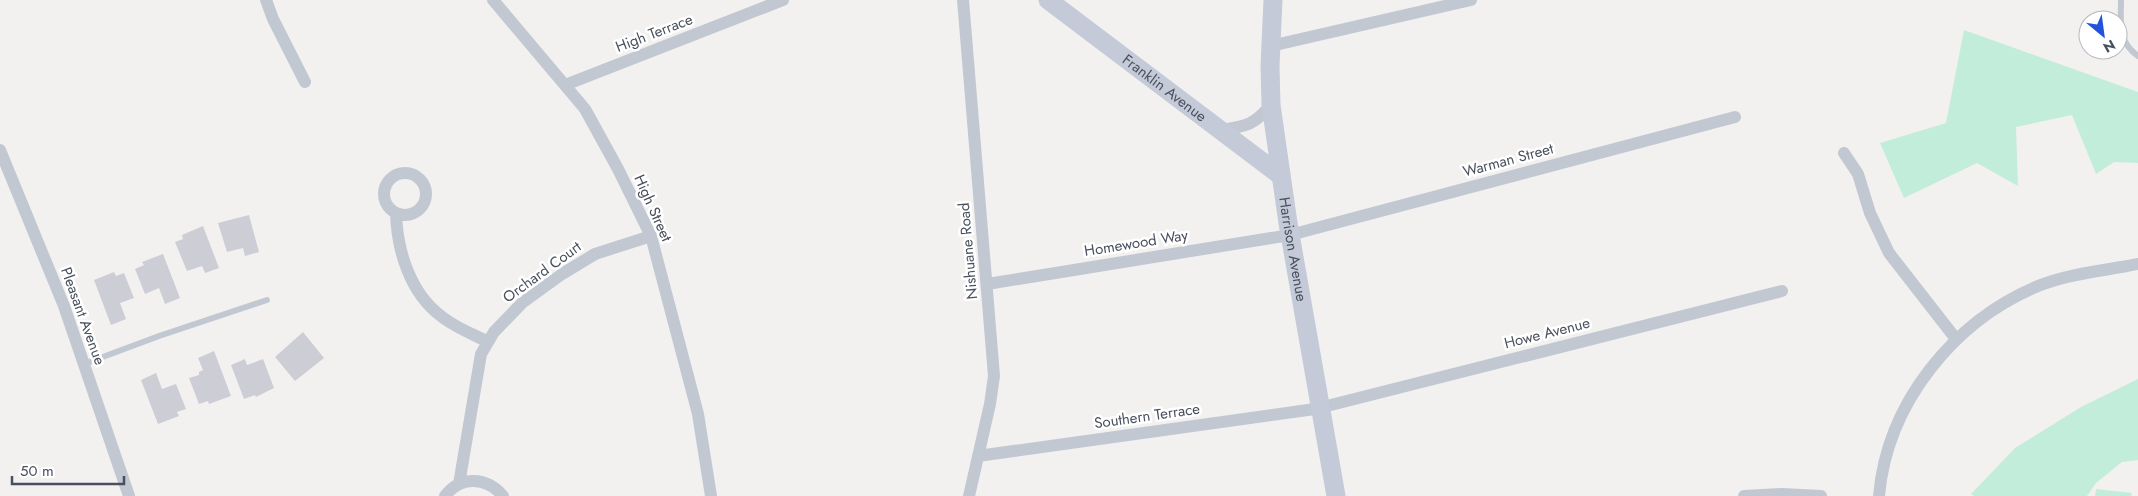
<svg xmlns="http://www.w3.org/2000/svg" width="2138" height="496" font-family="Jost,sans-serif">
<rect width="100%" height="100%" fill="#f2f1f0"/>
<path fill="#c2edda" d="M1964 30 2138 92V163L2114 162 2096 174 2072 115 2016 127 2018 186 1977 163 1904 198 1880 143 1946 123Z
M2138 379V460L2122 462 2096 483 2087 496H1974L1971 494 2015 448 2081 407Z
M2096 489 2132 493 2131 496H2095Z"/>
<path fill="#cdced5" d="M249 215 259 252 245 256 243 248 227 252 218 223Z
M203 226 219 268 205 273 202 266 187 271 175 242 183 239 182 235Z
M163 254 180 298 165 304 159 288 145 294 135 269 144 265 142 262Z
M114 272 116 276 124 273 134 298 120 303 126 319 111 325 94 280Z
M303 332 324 358 295 381 275 357Z
M214 351 231 396 209 404 208 401 199 404 189 378 199 375V372L203 370 198 358Z
M245 359 247 365 263 359 274 388 256 397 255 395 244 399 231 365Z
M156 373 162 389 176 384 186 409 177 412 179 416 158 424 141 380Z"/>
<g fill="none" stroke-linecap="round" stroke-linejoin="round">
<path stroke="#c2c8d1" stroke-width="6" d="M2121 0C2121 23 2117 41 2138 56
M84 364 159 336 267 300"/>
<path stroke="#c2c8d1" stroke-width="12" d="M266 0 273 19 305 82
M493 0 585 109 618 169 651 236 698 414 711 496
M963 0 994 376 990 404 969 496
M1271 46 1471 0
M565 85 783 0
M1221 130C1247 126 1254 125 1271 105
M0 150 64 306 129 496
M1844 153 1858 174 1870 213 1889 253 1956 339
M384 194a21 21 0 1 1 42 0a21 21 0 1 1-42 0Z
M396 213C397 250 410 293 441 316 454 327 473 334 488 342
M987 284 1290 235 1735 117
M978 456 1315 409 1782 291
M459 484 481 354 494 332 522 303 562 274 595 254 651 236
M445 496C461 475 487 477 503 496
M1744 496 1782 494 1821 496
M1879 496C1887 403 1954 321 2038 286 2070 273 2104 271 2138 264"/>
<g stroke="#c4cad8" stroke-width="19">
<path id="s1" d="M1048 0 1281 176"/>
<path id="s2" d="M1273 0 1270 66 1271 105 1288 223 1336 496"/>
</g>
</g>
<g text-anchor="middle" dominant-baseline="central" stroke-width="5" stroke-linejoin="round" paint-order="stroke">
<g font-size="15" fill="#49505d" stroke="#fff">
<text transform="translate(654 33) rotate(-21)">High Terrace</text>
<text stroke="none"><textPath href="#s1" startOffset="146">Franklin Avenue</textPath></text>
<text transform="translate(1508 160) rotate(-15)">Warman Street</text>
<text transform="translate(653 208) rotate(66)">High Street</text>
<text transform="translate(1136 243) rotate(-9)">Homewood Way</text>
<text stroke="none"><textPath href="#s2" startOffset="251">Harrison Avenue</textPath></text>
<text transform="translate(968 251) rotate(-95)">Nishuane Road</text>
<text transform="translate(542 272) rotate(-36)">Orchard Court</text>
<text transform="translate(83 316) rotate(70)">Pleasant Avenue</text>
<text transform="translate(1547 333) rotate(-14)">Howe Avenue</text>
<text transform="translate(1147 416) rotate(-8)">Southern Terrace</text>
</g>
</g>
<g transform="translate(2103 35) rotate(151)"><circle r="24" fill="#ffffff" stroke="#b6b9be"/>
<path d="M0-4L9 19L0 12L-9 19Z" fill="#2353d9"/>
<text y="-8" font-size="14" font-weight="bold" text-anchor="middle" fill="#49505d">N</text>
</g>
<path d="M12 476v8h112v-8" fill="none" stroke="#49505d" stroke-width="2.5"/>
<text x="20" y="476" font-size="15" fill="#49505d" stroke="#ffffff" stroke-width="4" paint-order="stroke">50 m</text>
</svg>
